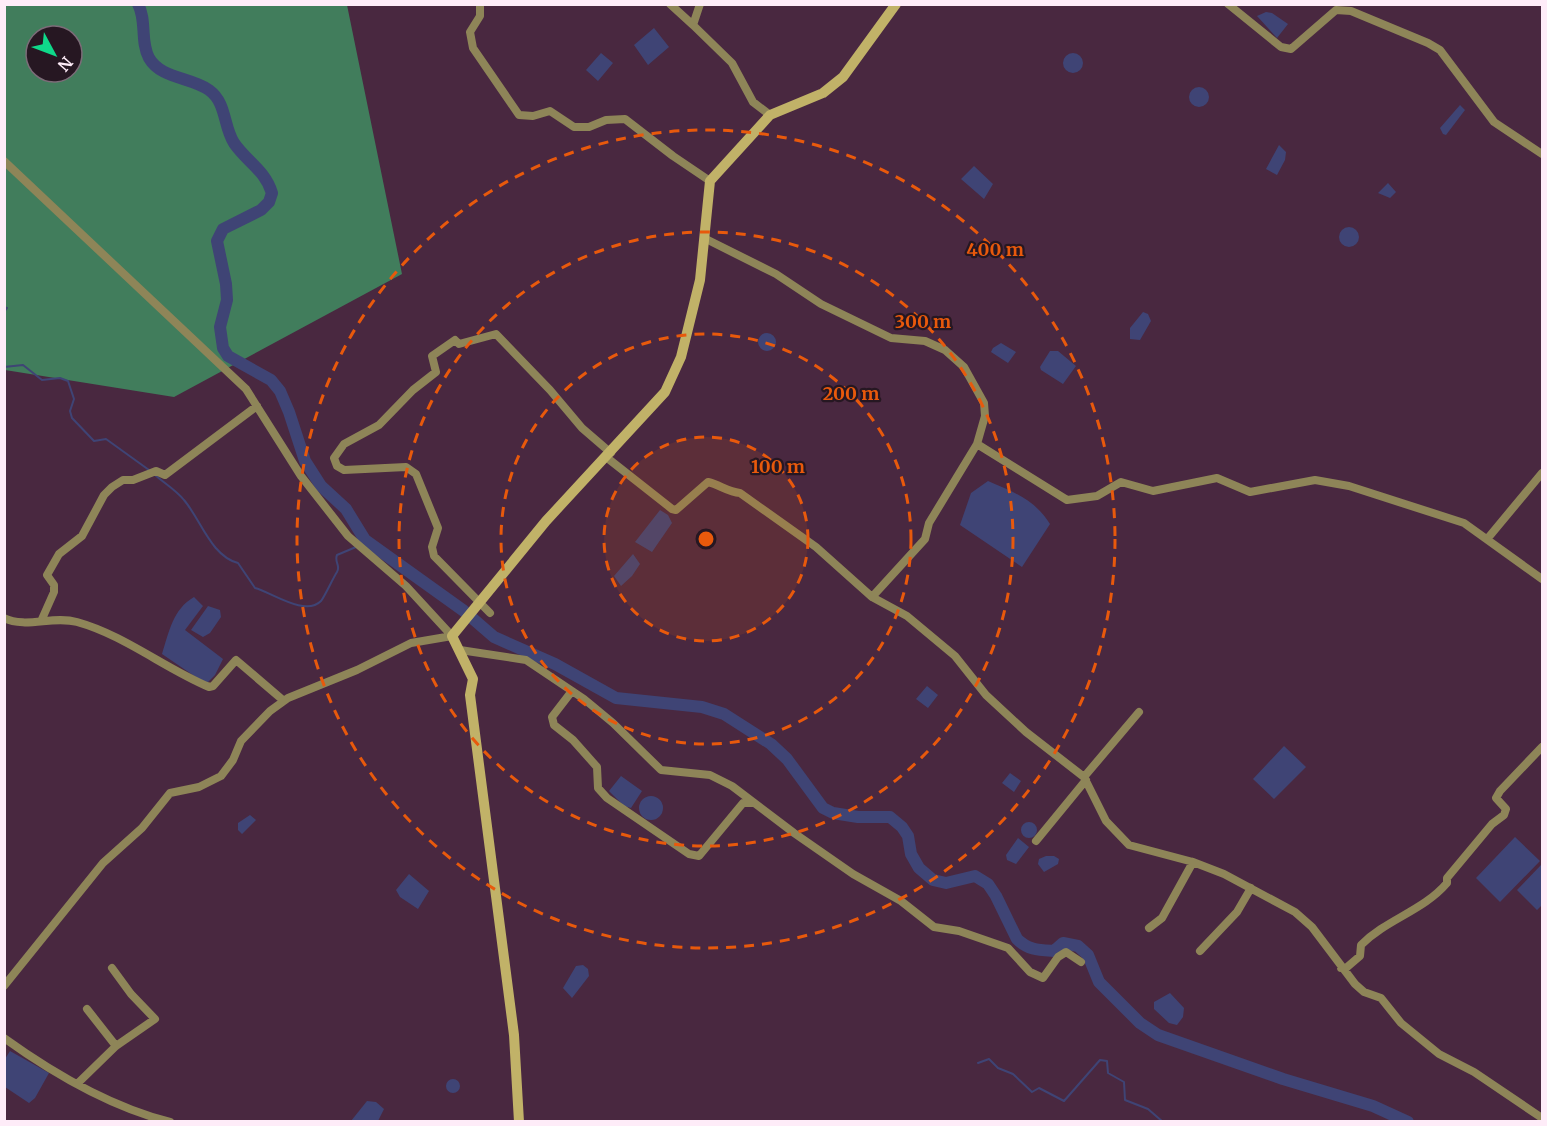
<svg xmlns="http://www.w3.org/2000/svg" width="1547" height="1126" font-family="Merriweather,serif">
<rect width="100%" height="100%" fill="#492840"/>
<path fill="#417d5c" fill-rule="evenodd" d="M4 5H347L402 274 174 397 5 370ZM36 36H72V72H36Z"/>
<path fill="#3f4475" d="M1266 12 1272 13 1288 24 1277 38 1257 16Z
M654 28 669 47 648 65 634 45Z
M601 53 613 63 598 81 586 70Z
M1063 63a10 10 0 1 1 20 0a10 10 0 1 1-20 0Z
M1189 97a10 10 0 1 1 20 0a10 10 0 1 1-20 0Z
M1460 105 1465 110 1446 135 1443 134 1440 128Z
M1279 145 1286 152 1285 160 1277 175 1266 169Z
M974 166 993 184 984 199 961 179Z
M1388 183 1396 192 1390 198 1378 193Z
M1339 237a10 10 0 1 1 20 0a10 10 0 1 1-20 0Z
M1143 312 1148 314 1151 321 1140 340 1130 339V328Z
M758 342a9 9 0 1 1 18 0a9 9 0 1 1-18 0Z
M1001 343 1016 352 1008 363 991 352 993 348Z
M1050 351H1058L1076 366 1063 384 1041 370 1040 367Z
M988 481C1014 492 1035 500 1050 524L1022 567 960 525 971 493Z
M660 510 668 515 672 523 652 552 635 542Z
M633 554 640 564 632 576 621 586 614 576Z
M194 597 203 606 185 630 223 659 215 675 206 684 162 654C169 632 173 609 194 597Z
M208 606 220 610 221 617 210 633 203 637 191 630Z
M927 686 938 695 928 708 916 699Z
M1284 746 1306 767 1274 799 1253 779Z
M1010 773 1021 781 1014 792 1002 783Z
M621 776 642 791 631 808 624 806 609 791Z
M639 808a12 12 0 1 1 24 0a12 12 0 1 1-24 0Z
M250 815 256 820 242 834 238 830V823Z
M1021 830a8 8 0 1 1 16 0a8 8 0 1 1-16 0Z
M1515 837 1540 861 1500 902 1476 878Z
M1018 838 1029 847 1016 864 1007 860 1006 855Z
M1046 856H1054L1059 859 1058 864 1044 872 1038 864 1039 859Z
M1541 865 1542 905 1537 910 1517 890Z
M409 874 429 891 418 909 400 897 396 890Z
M583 965 588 969 589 976 572 998 563 988 576 966Z
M1170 993 1184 1008 1183 1017 1177 1025 1169 1023 1154 1009V1002Z
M10 1051 49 1073 35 1098 29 1103 5 1087V1059Z
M446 1086a7 7 0 1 1 14 0a7 7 0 1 1-14 0Z
M367 1101 376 1102 384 1109 378 1121H351Z"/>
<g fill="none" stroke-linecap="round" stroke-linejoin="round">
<path stroke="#3f4475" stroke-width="2" d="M4 307 7 308 4 312
M4 367 23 365 42 380 60 378 68 381 74 399 70 411 72 418 94 441 106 439 149 470
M155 475C164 483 176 490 184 500 201 520 211 556 238 563L255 588C271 592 305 617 321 601 325 596 333 578 337 572 341 566 334 562 337 555L356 547
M978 1063 989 1059 998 1068 1013 1074 1032 1092 1039 1088 1064 1101 1100 1060 1107 1061 1108 1073 1124 1082 1125 1100 1148 1109 1163 1122"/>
<path stroke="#3f4475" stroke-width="12" d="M138 4C147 21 140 41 149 58 161 79 191 77 209 90 227 103 223 126 234 143 247 162 265 170 272 193L269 202 261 210 223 229 217 241 226 284 227 300 220 327 223 348 228 356 271 380 280 391 289 412 305 461 321 486 346 509 365 540 464 611 494 637 555 664 616 698 702 707 724 714 771 744 787 759 823 808 833 813 858 817H890L902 827 908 836 911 854 919 868 933 880 946 883 975 876 988 884 996 896 1017 939C1028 950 1039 950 1054 951L1063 943 1078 946 1088 955 1099 982 1140 1023 1158 1035 1283 1079 1373 1106 1408 1122"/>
<path stroke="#8e8558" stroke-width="8" d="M480 4V16L470 32 473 48 519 115 533 116 550 111 574 127H589L606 120 625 119 673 156 710 181
M670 4 693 25
M700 4 693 25 732 63 753 102 770 115
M1228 4 1281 47 1291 49 1336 10 1351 11 1428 43 1440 50 1494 122 1542 154
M4 161 246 389 301 476 348 536 406 586 452 636
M706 239 776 274 821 304 891 338 925 341 945 350 964 367 984 403 985 416 977 444 1067 500 1097 496 1121 482 1153 491 1217 478 1250 492 1315 480 1349 486 1464 523 1542 579
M977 444 929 523 925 539 872 597 907 616 955 656 986 695 1026 732 1084 777 1106 821 1129 845 1193 862 1224 874 1295 912 1312 927 1355 984 1364 992 1381 998 1401 1023 1439 1054 1474 1072 1542 1118
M606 457 672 509 676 510 708 482C720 485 728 492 740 493L816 547 872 597
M1488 538 1542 473
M490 613 434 556 432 547 438 528 416 474 406 467 344 470 337 466 334 458 344 444 379 425 413 390 436 372 432 356 455 340 459 344 496 334 550 390 582 428 611 453
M4 618C26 629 53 615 77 622 124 635 164 668 209 687L213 686 236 660 284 701
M42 619 54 592V585L47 575 59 554 82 536 104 495 112 487 123 480H133L156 471 165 475 257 406
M460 650 526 660 584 699 613 723 661 770 710 775 732 786 794 833 853 874 901 901 934 927 959 931 1008 948 1030 972 1043 978 1058 957 1066 952 1081 962
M572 691 552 717 554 725 573 740 597 767 598 788 607 798 689 854 699 856 743 803H752
M1084 777 1139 712
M1036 841 1086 780
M1149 928 1162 918 1193 862
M1200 951 1237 912 1251 888
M1341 968H1346L1360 956 1361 945C1387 919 1423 911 1447 883V878L1492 824 1504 815 1506 809 1496 798 1500 791 1542 747
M4 986 103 863 142 828 170 793 199 787 221 776 233 760 241 741 270 711 288 698 357 670 411 643 452 636
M87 1009 116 1046
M4 1038C54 1074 111 1107 170 1122
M77 1084 116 1046 155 1019 131 994 112 968"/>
<path stroke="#c1b268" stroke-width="10" d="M519 1122 514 1035 470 695 473 679 452 636 546 521 665 392 681 357 700 280 710 181 770 115 823 93 843 77 896 4"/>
</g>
<circle cx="706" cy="539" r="102" fill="#e8590c" fill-opacity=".12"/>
<g fill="none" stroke="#e8590c" stroke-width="3" stroke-dasharray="10 8">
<circle cx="706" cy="539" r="102"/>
<circle cx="706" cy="539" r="205"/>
<circle cx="706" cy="539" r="307"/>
<circle cx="706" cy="539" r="409"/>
</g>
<circle cx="706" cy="539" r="9" fill="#e8590c" stroke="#261722" stroke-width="3"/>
<g font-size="18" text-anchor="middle" font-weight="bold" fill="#e8590c" stroke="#261722" stroke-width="4.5" stroke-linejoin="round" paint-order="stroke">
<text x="995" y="256">400 m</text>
<text x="923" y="328">300 m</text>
<text x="851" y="400">200 m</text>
<text x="778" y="473">100 m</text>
</g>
<rect width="1547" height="1126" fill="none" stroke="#feecf8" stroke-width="12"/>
<g transform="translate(54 54) rotate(131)"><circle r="28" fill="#261722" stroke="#7c6c78" stroke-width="1.5"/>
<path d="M0-4.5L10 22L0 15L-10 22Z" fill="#0fd98a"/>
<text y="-9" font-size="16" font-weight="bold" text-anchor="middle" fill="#feecf8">N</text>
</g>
</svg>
